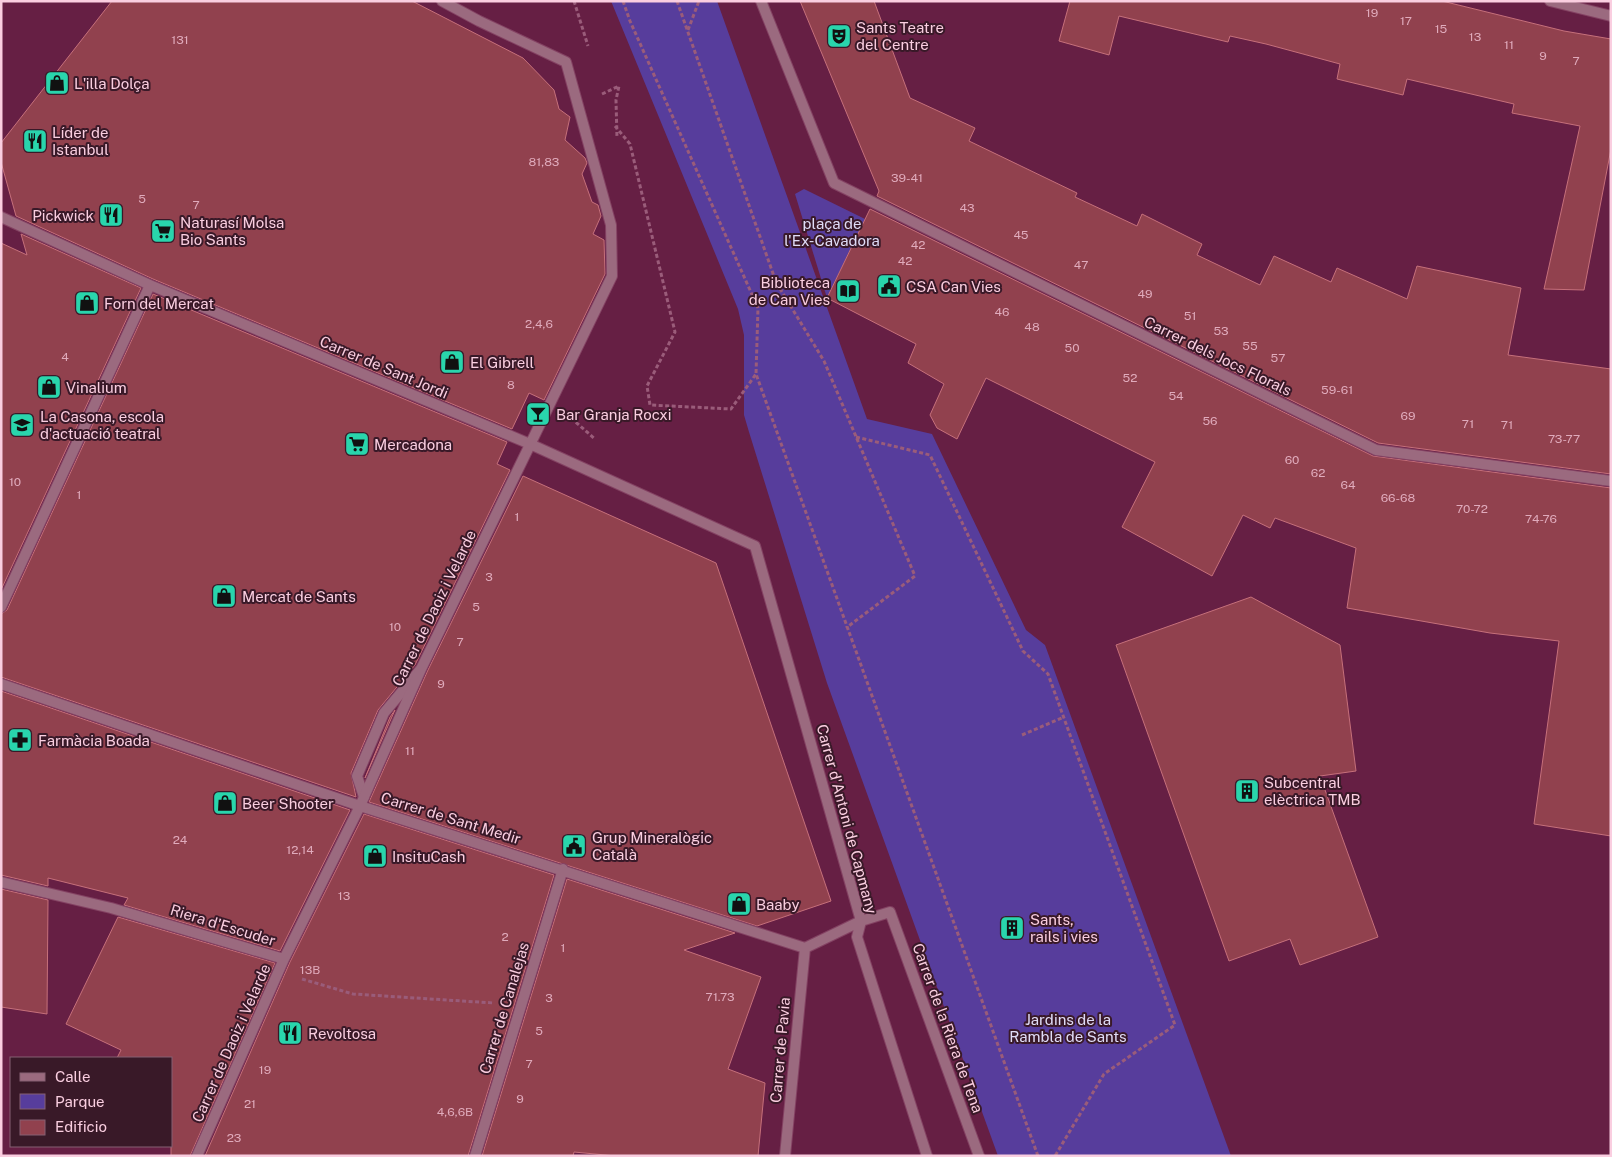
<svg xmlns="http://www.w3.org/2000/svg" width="1612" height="1157" font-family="'Public Sans',sans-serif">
<rect width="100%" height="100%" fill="#661f44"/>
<path fill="#573d9c" d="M611 1H717L867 419 932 434 1026 630 1045 645 1231 1156H998L827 683 749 432 744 415V335L738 309Z
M804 189 865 219 827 298 795 194Z"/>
<path fill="#91414e" stroke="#c6707b" d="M112 1H412L523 58 554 90 559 109 570 117 565 140 585 158 587 163 582 174 592 202 598 205 601 216 593 234 604 240 605 274 544 400 529 393 512 429 153 279 16 216 1 162V143Z
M800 1H874L910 98 975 128 969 141 1077 193 1075 197 1137 226 1142 214 1202 244 1197 255 1260 285 1274 256 1331 282 1337 268 1407 299 1417 266 1521 288 1508 355 1611 369V474L1378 443 877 196 879 191Z
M1070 1H1442L1564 31 1611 39V149L1584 290 1544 289 1580 126 1512 113 1514 104 1407 79 1403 95 1337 79 1340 64 1266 44 1230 36 1228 42 1119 16 1109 55 1059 41Z
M870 209 1373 456 1611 488V836L1534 824 1559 641 1490 633 1347 608 1356 548 1275 518 1270 528 1243 515 1212 576 1122 527 1155 462 986 378 957 439 937 428 930 415 944 384 908 363 916 344 827 298Z
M21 234 141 288 1 590V243L27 255Z
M153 294 507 442 497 464 510 470 415 665 378 710 351 773 356 797 1 677V614L7 610Z
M523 476 716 563 831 901 757 926 369 802 428 670Z
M1251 597 1340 645 1356 771 1320 776 1378 937 1300 965 1290 939 1229 961 1116 645Z
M1 691 350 810 280 951 124 905 128 898 48 878V886L1 875Z
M395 710 365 778 390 717Z
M364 814 554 875 468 1156H205L290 962Z
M567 879 735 933 684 950 761 977 728 1069 765 1083 758 1156H616L574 1152 573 1156H482Z
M1 889 48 900 47 1014 1 1007Z
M118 917 275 963 190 1156H171V1058H117L121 1050 66 1024Z"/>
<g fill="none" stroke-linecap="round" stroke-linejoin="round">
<defs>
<path id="lane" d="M364 797 357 776 384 713 420 670"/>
<path id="street" d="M761 1 834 183 1376 450 1611 481
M1550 1 1611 16
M1 217 150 285 530 444 755 546 861 921 857 937 927 1156
M1 607 150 285
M1 684 360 806 805 948 861 921 890 912 979 1156
M1 882 111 908 284 959
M197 1156 284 959 360 806 422 667 612 276 611 225 566 62 479 21 442 1
M475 1156 563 869
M785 1156 805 948"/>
</defs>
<use href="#lane" stroke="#844263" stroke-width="12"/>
<use href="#street" stroke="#844263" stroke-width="12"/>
<path stroke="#9a5c7a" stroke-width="3" stroke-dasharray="4 2.5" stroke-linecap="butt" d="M574 1 588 46
M623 1 630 21 758 308 756 374 1038 1156
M677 1 776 282 824 361 915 576 846 628
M688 30 699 1
M602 94 619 86 616 100 617 138
M615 126 630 144 675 332 647 386 650 405 731 409 756 374
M571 418 595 439
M856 437 930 455 1023 651 1048 674 1175 1025 1104 1074 1055 1156
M1022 735 1064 717
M302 979 353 994 494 1003"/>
<use href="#lane" stroke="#9b6a7f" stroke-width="10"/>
<use href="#street" stroke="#9b6a7f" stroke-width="10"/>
</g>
<defs>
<symbol id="theatre-square" viewBox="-11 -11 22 22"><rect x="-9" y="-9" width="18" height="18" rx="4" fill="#29d5ac" stroke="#391928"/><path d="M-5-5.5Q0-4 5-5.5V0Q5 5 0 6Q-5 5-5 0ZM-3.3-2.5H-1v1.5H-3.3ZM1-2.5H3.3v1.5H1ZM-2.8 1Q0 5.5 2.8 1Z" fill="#111"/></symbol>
<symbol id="shop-square" viewBox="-11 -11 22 22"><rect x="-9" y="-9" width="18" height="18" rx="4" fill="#29d5ac" stroke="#391928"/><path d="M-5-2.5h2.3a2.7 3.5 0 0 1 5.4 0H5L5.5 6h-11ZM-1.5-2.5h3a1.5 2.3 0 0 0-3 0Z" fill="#111"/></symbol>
<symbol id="restaurant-square" viewBox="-11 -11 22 22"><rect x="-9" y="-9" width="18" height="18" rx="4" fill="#29d5ac" stroke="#391928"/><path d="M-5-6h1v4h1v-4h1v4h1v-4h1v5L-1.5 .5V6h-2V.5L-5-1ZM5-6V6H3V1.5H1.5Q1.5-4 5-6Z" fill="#111"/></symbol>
<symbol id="supermarket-square" viewBox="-11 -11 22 22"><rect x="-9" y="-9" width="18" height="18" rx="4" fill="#29d5ac" stroke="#391928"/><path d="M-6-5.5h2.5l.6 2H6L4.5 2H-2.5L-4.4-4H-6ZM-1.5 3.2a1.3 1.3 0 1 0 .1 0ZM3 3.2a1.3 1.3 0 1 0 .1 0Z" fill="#111"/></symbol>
<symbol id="civic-square" viewBox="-11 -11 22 22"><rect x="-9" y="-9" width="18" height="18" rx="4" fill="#29d5ac" stroke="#391928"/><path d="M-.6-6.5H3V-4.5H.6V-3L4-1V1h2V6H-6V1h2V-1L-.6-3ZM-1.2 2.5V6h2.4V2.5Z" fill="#111"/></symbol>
<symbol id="library-square" viewBox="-11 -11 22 22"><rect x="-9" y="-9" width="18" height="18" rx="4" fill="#29d5ac" stroke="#391928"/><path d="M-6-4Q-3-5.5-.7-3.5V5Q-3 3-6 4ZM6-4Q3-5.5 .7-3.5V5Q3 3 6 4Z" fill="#111"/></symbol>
<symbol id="bar-square" viewBox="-11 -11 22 22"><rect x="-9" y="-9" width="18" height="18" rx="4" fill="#29d5ac" stroke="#391928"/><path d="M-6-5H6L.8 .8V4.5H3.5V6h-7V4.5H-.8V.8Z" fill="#111"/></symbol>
<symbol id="university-square" viewBox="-11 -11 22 22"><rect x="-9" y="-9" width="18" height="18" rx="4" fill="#29d5ac" stroke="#391928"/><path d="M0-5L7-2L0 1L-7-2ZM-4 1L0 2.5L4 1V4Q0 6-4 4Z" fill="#111"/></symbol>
<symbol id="pharmacy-square" viewBox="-11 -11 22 22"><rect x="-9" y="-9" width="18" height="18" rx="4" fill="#29d5ac" stroke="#391928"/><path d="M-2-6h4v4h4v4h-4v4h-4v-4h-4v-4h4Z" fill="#111"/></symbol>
<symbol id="building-square" viewBox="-11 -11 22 22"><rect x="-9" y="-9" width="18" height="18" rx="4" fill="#29d5ac" stroke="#391928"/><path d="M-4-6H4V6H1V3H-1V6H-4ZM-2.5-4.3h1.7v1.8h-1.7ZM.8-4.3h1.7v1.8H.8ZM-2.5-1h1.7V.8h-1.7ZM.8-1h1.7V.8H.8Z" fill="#111"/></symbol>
</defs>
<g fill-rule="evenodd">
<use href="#theatre-square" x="825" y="22" width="28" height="28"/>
<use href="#shop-square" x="43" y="69" width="28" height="28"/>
<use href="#restaurant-square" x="21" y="127" width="28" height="28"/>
<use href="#restaurant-square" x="97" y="201" width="28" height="28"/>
<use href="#supermarket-square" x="149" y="217" width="28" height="28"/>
<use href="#civic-square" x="875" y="272" width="28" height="28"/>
<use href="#library-square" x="834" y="277" width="28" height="28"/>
<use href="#shop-square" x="73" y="289" width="28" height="28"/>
<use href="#shop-square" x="438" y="348" width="28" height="28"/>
<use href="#shop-square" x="35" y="373" width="28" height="28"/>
<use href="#bar-square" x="524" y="400" width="28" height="28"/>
<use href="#university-square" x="8" y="411" width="28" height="28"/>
<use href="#supermarket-square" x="343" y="430" width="28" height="28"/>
<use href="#shop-square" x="210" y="582" width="28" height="28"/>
<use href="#pharmacy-square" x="6" y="726" width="28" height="28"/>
<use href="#building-square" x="1233" y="777" width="28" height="28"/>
<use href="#shop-square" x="211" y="789" width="28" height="28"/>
<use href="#civic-square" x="560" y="832" width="28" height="28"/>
<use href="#shop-square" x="361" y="842" width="28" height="28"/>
<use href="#shop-square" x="725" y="890" width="28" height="28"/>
<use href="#building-square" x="998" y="914" width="28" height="28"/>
<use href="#restaurant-square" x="276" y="1019" width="28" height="28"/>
</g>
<g text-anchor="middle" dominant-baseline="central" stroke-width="4" stroke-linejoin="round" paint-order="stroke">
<g font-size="12" fill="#e0abbc">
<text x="1372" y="13">19</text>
<text x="1406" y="21">17</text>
<text x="1441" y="29">15</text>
<text x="1475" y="37">13</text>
<text x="180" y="40">131</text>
<text x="1509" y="45">11</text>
<text x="1543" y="56">9</text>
<text x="1576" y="61">7</text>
<text x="544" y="162">81,83</text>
<text x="907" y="178">39-41</text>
<text x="142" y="199">5</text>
<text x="196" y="205">7</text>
<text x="967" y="208">43</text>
<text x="1021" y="235">45</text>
<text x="918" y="245">42</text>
<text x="905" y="261">42</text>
<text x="1081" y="265">47</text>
<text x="1145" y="294">49</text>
<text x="1002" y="312">46</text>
<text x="1190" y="316">51</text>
<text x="539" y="324">2,4,6</text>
<text x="1032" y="327">48</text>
<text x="1221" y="331">53</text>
<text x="1250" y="346">55</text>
<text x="1072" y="348">50</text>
<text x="65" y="357">4</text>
<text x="1278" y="358">57</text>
<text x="1130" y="378">52</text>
<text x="511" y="385">8</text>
<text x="1337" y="390">59-61</text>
<text x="1176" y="396">54</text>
<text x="1408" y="416">69</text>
<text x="1210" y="421">56</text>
<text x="1468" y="424">71</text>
<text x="1507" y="425">71</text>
<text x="1564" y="439">73-77</text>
<text x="1292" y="460">60</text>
<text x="1318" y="473">62</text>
<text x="15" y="482">10</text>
<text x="1348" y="485">64</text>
<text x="79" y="495">1</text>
<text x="1398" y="498">66-68</text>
<text x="1472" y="509">70-72</text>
<text x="517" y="517">1</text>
<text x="1541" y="519">74-76</text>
<text x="489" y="577">3</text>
<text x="476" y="607">5</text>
<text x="395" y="627">10</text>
<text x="460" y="642">7</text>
<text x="441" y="684">9</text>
<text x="410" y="751">11</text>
<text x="180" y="840">24</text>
<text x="300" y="850">12,14</text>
<text x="344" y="896">13</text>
<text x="505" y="937">2</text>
<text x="563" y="948">1</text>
<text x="310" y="970">13B</text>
<text x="720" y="997">71.73</text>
<text x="549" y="998">3</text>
<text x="539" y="1031">5</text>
<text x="529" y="1064">7</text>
<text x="265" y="1070">19</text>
<text x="520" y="1099">9</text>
<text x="250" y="1104">21</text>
<text x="455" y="1112">4,6,6B</text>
<text x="234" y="1138">23</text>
</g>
<g font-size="15" fill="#facee0" stroke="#391928" text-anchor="start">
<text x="856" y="27">Sants Teatre<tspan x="856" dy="17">del Centre</tspan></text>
<text x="74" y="83">L'illa Dolça</text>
<text x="52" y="132">Líder de<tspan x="52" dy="17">Istanbul</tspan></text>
<text x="94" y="215" text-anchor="end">Pickwick</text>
<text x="180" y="222">Naturasí Molsa<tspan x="180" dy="17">Bio Sants</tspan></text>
<text x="830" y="282" text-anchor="end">Biblioteca<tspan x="830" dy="17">de Can Vies</tspan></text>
<text x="906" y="286">CSA Can Vies</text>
<text x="104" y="303">Forn del Mercat</text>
<text x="470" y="362">El Gibrell</text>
<text x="66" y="387">Vinalium</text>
<text x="556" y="414">Bar Granja Rocxi</text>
<text x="40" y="416">La Casona, escola<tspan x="40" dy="17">d'actuació teatral</tspan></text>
<text x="374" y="444">Mercadona</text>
<text x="242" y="596">Mercat de Sants</text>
<text x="38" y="740">Farmàcia Boada</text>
<text x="1264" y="782">Subcentral<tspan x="1264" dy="17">elèctrica TMB</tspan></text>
<text x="242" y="803">Beer Shooter</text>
<text x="592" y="837">Grup Mineralògic<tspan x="592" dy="17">Català</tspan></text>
<text x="392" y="856">InsituCash</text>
<text x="756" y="904">Baaby</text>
<text x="1030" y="919">Sants,<tspan x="1030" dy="17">rails i vies</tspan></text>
<text x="308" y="1033">Revoltosa</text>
</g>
<g font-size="15" fill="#e0dcf7" stroke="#391928">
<text x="832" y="223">plaça de<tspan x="832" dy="17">l'Ex-Cavadora</tspan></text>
<text x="1068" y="1019">Jardins de la<tspan x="1068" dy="17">Rambla de Sants</tspan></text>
</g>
<g font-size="15" fill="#facee0" stroke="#391928">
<text transform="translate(1218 356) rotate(26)">Carrer dels Jocs Florals</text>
<text transform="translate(384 367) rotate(23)">Carrer de Sant Jordi</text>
<text transform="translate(434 608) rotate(-64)">Carrer de Daoiz i Velarde</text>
<text transform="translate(451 818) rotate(17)">Carrer de Sant Medir</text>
<text transform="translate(847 819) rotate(75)">Carrer d'Antoni de Capmany</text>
<text transform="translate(223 925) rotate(17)">Riera d'Escuder</text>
<text transform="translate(504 1008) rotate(-73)">Carrer de Canalejas</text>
<text transform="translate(948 1028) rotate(70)">Carrer de la Riera de Tena</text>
<text transform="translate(231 1043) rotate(-66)">Carrer de Daoiz i Velarde</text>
<text transform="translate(780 1050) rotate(-85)">Carrer de Pavia</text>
</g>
</g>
<rect width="1612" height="1157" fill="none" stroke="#facee0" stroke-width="5"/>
<rect x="10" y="1057" width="162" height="90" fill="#391928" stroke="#866172"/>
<rect x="20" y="1073" width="25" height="8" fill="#9b6a7f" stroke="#866172"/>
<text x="55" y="1082" font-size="15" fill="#facee0">Calle</text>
<rect x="20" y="1094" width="25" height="15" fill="#573d9c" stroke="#866172"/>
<text x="55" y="1107" font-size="15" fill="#facee0">Parque</text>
<rect x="20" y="1120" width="25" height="15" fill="#91414e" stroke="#866172"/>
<text x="55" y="1132" font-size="15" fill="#facee0">Edificio</text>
</svg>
